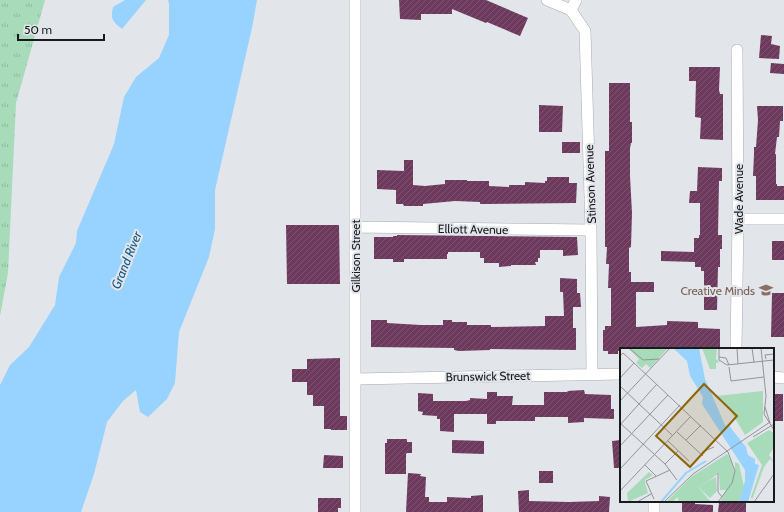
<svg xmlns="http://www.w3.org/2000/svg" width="784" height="512" font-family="Cabin,sans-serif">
<defs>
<pattern id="park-tufts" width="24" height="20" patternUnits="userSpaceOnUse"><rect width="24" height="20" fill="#a7dbba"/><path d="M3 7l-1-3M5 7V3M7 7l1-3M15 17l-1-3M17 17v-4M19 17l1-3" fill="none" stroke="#8fbb9f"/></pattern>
<pattern id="building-hatch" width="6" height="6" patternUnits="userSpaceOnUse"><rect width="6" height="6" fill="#6d3a5e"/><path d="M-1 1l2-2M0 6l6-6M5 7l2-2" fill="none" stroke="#7c5471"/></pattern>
</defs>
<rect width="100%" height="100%" fill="#e2e6eb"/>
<path fill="url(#park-tufts)" d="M0 0H45L16 103 8 273 0 316Z"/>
<path fill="#98d2ff" d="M125 0H146L122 29C113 22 110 19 113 7Z
M168 0H257L252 28 215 190V229L209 257 179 332 175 383 167 399 148 417 140 412 136 390 123 401 107 422 94 474 81 512H0V385L10 365 29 347 55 305 59 277 76 243 77 231 114 144 124 97 136 77 159 58 169 35V4Z"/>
<path fill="url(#building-hatch)" d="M399 0H486L528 18 520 36 487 22 486 23 452 9V14H421V20L400 19Z
M761 35 772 36 771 44 780 46 779 59 759 58Z
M771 63 784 64V74L770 73Z
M689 67H720L719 90 720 94H723V140L700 139 701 118 695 117 696 81H689Z
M609 83H630V122H632V143H631L630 148V176L632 213 631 247 629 248V272H631V282H654V292H636V327L667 325V321L698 322V328L720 329V349H620V351H618V354H608V351H603V330H605V326H611V288H608L609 264H606L607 247H605V151H609Z
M539 105 563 106 562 132H539Z
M757 106H783V121H780L779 137H777L775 154H776V184H777V186H784V200H756V176H753L754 154V147H756L758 120Z
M562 142H580V153H562Z
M404 160H413V185L425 186 445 184V180H467V181H489V186L509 187V185H525V182L545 183V181H547V177H569V183H577L576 203 485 204H480V202L455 201 423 204V206H404L403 204H396V190L377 189V170L404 171Z
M698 167 722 168V181H719L718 235H722V249H720V267H718L717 310H704V271H701V267H695V262L661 261V251L694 252V238H699V235H700V203H689L690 191H697Z
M286 225H339L340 284H287Z
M397 235 577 237 578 255 563 256V250H540V258H538V262H535L536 265H511V266L499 267V263H484V258H480V252H448V254H447V259H404V262H393V259H374V237H393V236H397Z
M772 241H784V260H772Z
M560 278 577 279V293H580L581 307H573V328H576V350L490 349V350L459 351 454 350V348L371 347V320H387V323L421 325H443V320H452V322H467V325H491V327L545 326V316H564L563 292H560Z
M772 293H784V337H771Z
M340 358V416H347V430H331V429H324V406H313V395H307V382H292V369H307V359Z
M584 390 585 394 611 395V409H614V419L584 418V422L568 423V417H535V421H496V424H487V414H454V432L440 431V419H437V416L422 415 423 412 418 411V393L433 394V401H466L470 400V398L487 399V392H497V396H513L512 405H544V392H568L567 391Z
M773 394H783V421H773Z
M387 439H407V442H412V453H407L406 454V474H385V443H387Z
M452 440 484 441V454L452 453Z
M621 440V468H614L612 441Z
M324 455 343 456V468H323Z
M539 471H553V483H539Z
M408 473 421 474 420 476 426 477 425 497H429V502H447V497L471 498V496L483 495V512H406Z
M529 490V501L569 502 599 501V496L610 497 609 512H519L518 491Z
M318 498H341V508H338V512H318Z
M682 501 695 502V504L713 505V512H682Z
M719 503H746V512H718Z"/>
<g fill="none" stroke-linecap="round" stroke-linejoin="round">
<defs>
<path id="minor" d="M547 0 571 10
M576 0 571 10 585 31 591 230 592 374
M738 219H784
M355 227 591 230
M736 349 738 219 737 50
M773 377 784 378
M355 379 621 374
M654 501V512
M355 512V0"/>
</defs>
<use href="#minor" stroke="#a7abb0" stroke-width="12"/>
<use href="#minor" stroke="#fff" stroke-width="11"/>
</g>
<defs>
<symbol id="school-bare" viewBox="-9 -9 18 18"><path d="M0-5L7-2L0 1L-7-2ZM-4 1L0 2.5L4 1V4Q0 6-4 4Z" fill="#8d6e63" stroke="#e2e6eb" stroke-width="2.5" paint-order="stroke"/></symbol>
</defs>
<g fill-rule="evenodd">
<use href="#school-bare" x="756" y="280" width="20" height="20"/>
</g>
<g text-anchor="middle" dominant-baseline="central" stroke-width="4" stroke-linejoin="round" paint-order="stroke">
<g font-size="12" fill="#191a1c" stroke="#e2e6eb">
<text transform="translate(590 184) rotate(-92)">Stinson Avenue</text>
<text transform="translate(738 199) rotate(-90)">Wade Avenue</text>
<text transform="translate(473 229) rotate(1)">Elliott Avenue</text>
<text transform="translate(355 256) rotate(-90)">Gilkison Street</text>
<text transform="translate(488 376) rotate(-1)">Brunswick Street</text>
</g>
<g font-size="12" fill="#785e54" stroke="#e2e6eb" text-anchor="end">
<text x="755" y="290">Creative Minds</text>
</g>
<g font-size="13" font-style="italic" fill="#1a5b85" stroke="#e2e6eb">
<text transform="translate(126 260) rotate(-68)">Grand River</text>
</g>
</g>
<g transform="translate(620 348)">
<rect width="154" height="154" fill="#e2e6eb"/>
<path d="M107 106 111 112 87 126 90 132 78 139 91 154H59L57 149 53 154H46L71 129Z" fill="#a7dbba"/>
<path d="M111 112 115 126V114L119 116 124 139 119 154H100L106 142H100L99 125 90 132 87 126 102 114Z" fill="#a7dbba"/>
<path d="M8 0H48L30 20 26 16 22 20 16 15 19 11ZM82 0H97L96 11 100 14 96 15V21H90ZM143 43V74L125 87 110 62 96 48ZM149 82 154 85V99L149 107 154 114 150 111 144 119 132 152 131 149 142 117 127 95ZM29 124 33 127 25 132V135L28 145 8 154 7 145ZM96 129 97 143 90 150 78 139Z" fill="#a7dbba"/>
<path d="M53 0H79L85 31 105 77 108 79 110 74V79L126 99 128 107 135 111V116L139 117 128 154H119L125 133V122L82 56 83 49 70 28 67 13Z" fill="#98d2ff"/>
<path fill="none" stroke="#98d2ff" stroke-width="2" d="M41 154 66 125 86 113"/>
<path fill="none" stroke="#929498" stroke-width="1" d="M9 0 23 12 39 11M99 0V12L107 17 154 12M117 0 118 16M132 0 134 14M141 0 146 48 144 66 154 82M0 8 3 5 14 15 108 104 115 123 112 135 98 154M99 9 106 10 109 17M146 11 145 7 154 6M109 19 111 33 144 29M0 30 14 15M0 38 53 88M0 53 50 0M145 59 150 75M0 75 45 116 57 132M0 77 37 36M57 84 83 108M133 89 154 76M66 92 81 77M48 93 69 113M0 98 48 47M82 104 94 99M45 116 58 103M25 117 36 128M0 121 60 57M98 125V144L102 149M0 143 71 68M34 151 26 133 50 122M17 154 31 146M44 154 73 126 150 74M134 154 154 126"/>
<path fill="#8c6507" fill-opacity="0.15" stroke="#8c6507" stroke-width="2" d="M84 36 117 68 70 119 36 88Z"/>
<rect width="154" height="154" fill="none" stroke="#191a1c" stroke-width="2"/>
</g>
<path d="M18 34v6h86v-6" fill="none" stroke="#191a1c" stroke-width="2"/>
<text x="24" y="34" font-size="12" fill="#191a1c" stroke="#e2e6eb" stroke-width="3" paint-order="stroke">50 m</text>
</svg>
